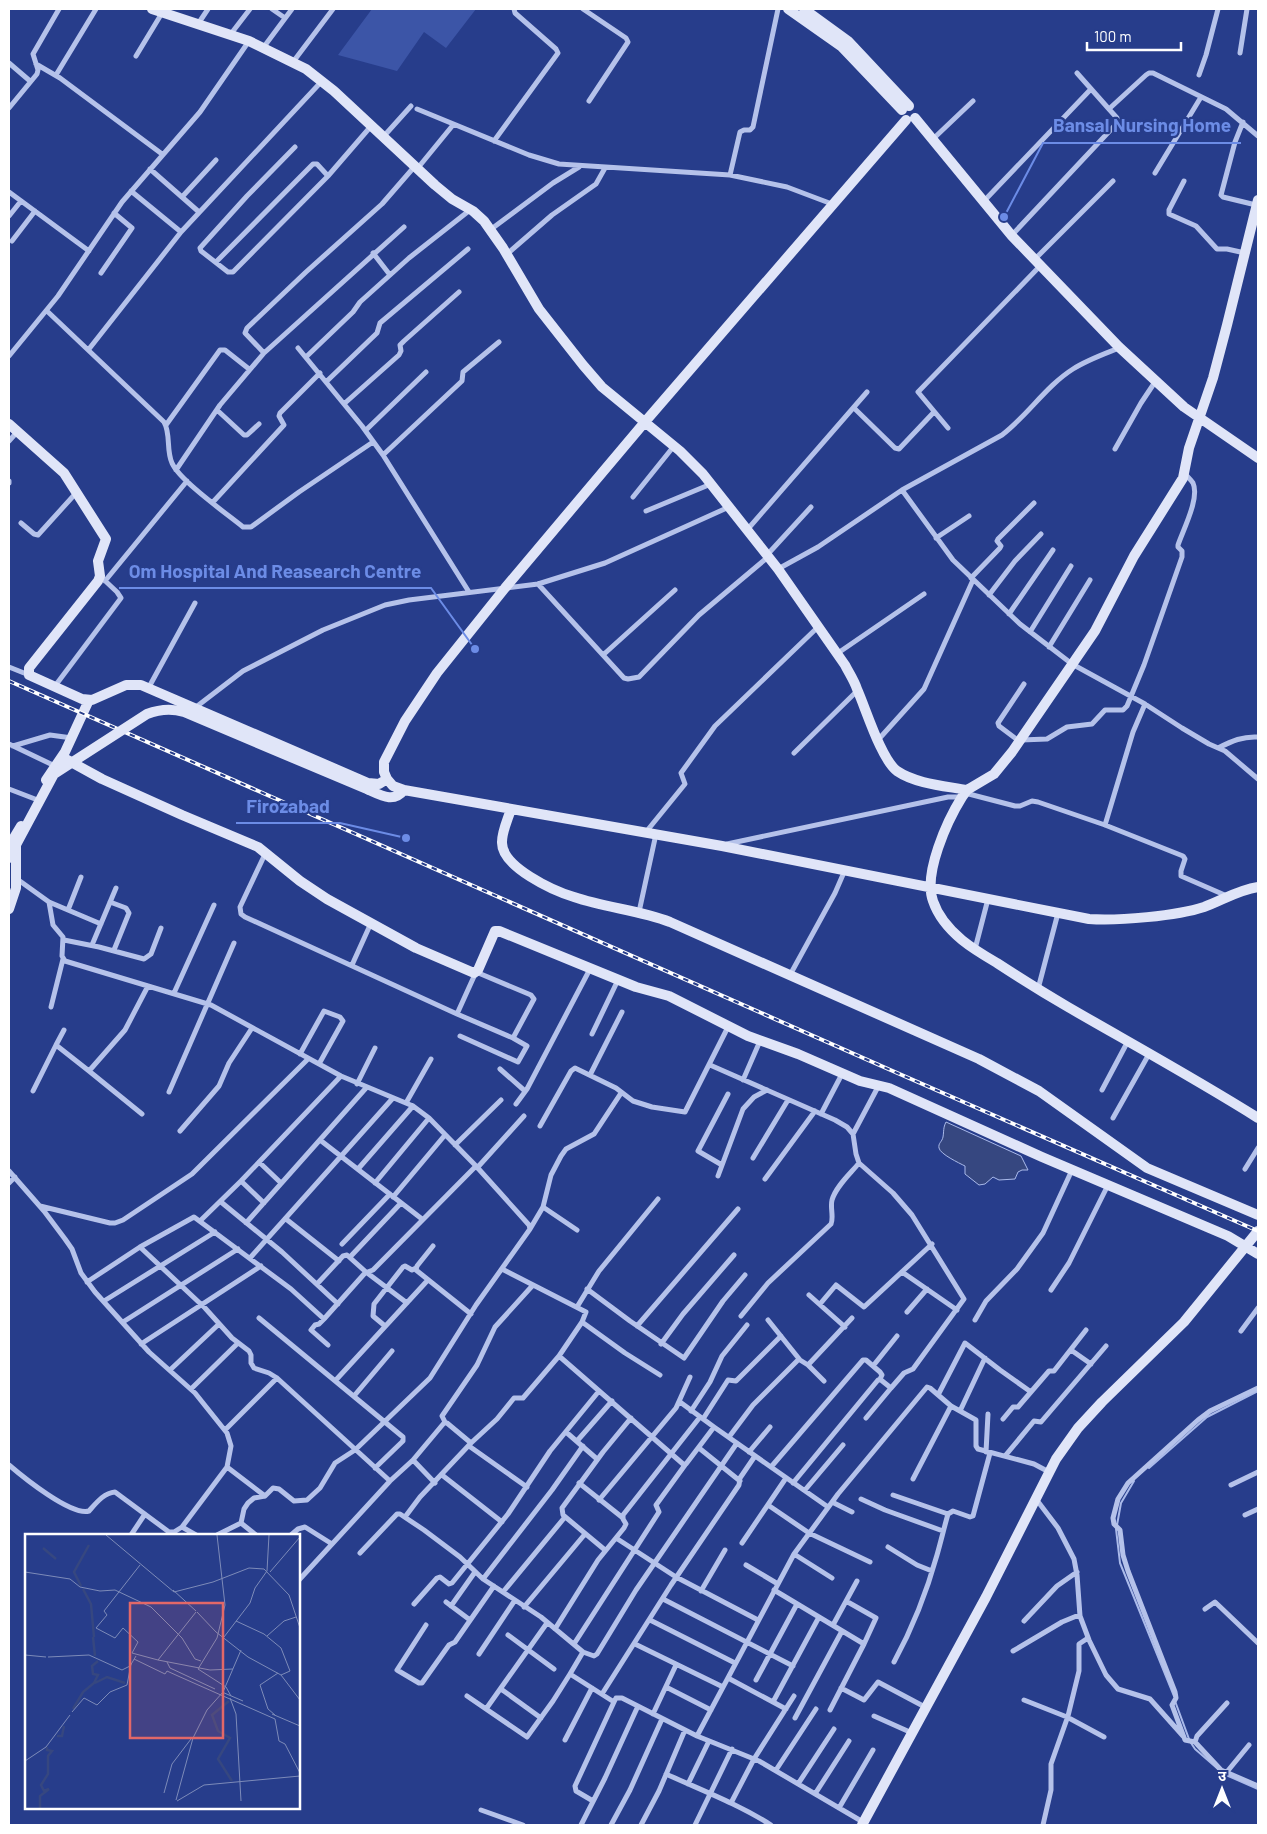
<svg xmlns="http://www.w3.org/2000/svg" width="1267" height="1834" font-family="Barlow,'Noto Sans Devanagari',sans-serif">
<rect width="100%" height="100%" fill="#273d8b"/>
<path fill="#3c55a7" d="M372 9H476L446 48 424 32 397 71 338 55Z"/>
<path fill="#364780" stroke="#aabaea" d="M946 1122 1021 1156 1028 1170H1022L1018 1172 1015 1179 999 1180 993 1177 985 1184 979 1185 965 1174V1166C959 1163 940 1154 939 1148 938 1143 942 1142 943 1137 944 1131 943 1128 946 1122Z"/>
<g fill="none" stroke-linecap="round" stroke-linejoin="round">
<path stroke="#aabaea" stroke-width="2" d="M1149 1468 1207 1417 1258 1391
M1117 1525 1121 1503 1134 1481
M1116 1529 1120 1563 1174 1696
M1175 1701 1189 1739
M1191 1743 1195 1749 1218 1769
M1226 1775 1258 1789"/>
<path stroke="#b5c2ea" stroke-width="5" d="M272 9 285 18
M583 9 626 38 628 42 589 101
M198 24 208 9
M230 35 250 9
M263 48 292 9
M1240 53 1247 9
M136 56 162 13
M293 62 333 9
M9 63 30 81
M36 64 60 78 162 154
M1077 73 1108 108H1110L1146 75 1149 73H1153L1226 109 1258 136
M56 75 96 9
M1199 75 1206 55 1218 9
M9 108 37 74 38 70 33 54 59 9
M417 109 529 155 559 164 730 175 787 187 832 204
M1243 122 1235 142 1221 195 1223 197 1256 205
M384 136 411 106
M933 139 973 101
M494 141 558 53 556 49 515 13 514 9
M295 147 247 196 200 248 201 251 228 272H233L328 176 372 125
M150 169 199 212
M417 169 453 125
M1155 173 1201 97
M730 175 740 132 744 130H750L753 127 778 9
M1184 181 1169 210V214L1196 226 1217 249H1227L1245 253
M131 191 181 232
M9 192 89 251
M182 197 216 160
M984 201 1091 89
M9 216 21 201
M490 230 553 183 579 167
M1012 235 1118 122 1117 118 1108 108
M12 241 35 211
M373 253 390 275
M507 254 552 215 596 184 605 168
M1035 259 1113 181
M216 262 313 164H317L328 176
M101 273 132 228 114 213
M47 311 164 422C171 434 166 450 172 463 179 480 227 514 243 527H251L299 492 373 442
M298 348 362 426 383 455 469 592
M89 349 181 232 322 81
M264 353 245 333 247 328 306 272 382 204 415 166
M9 356 58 296 122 202 200 112 249 41
M306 357 353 312 360 302 409 258 470 210
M327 381 377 333 380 323 468 249
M345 403 399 355 401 351 400 345 404 341 459 292
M854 408 895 448 899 449 934 412
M217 410 244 435H247L259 424
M166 425 220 350H225L249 369
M948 428 918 392 1040 266
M366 430 426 372
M9 441 18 431
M1115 449 1141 403 1155 382
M383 455 462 381 463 372 499 342
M176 470 220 405 264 353 404 227
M9 481V483
M902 490 953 560 1020 624 1072 664 1145 704 1182 728 1209 744 1225 751 1258 779
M633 497 674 446
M213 502 284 425 279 416 280 413 320 373
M646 511 711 484
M21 523 34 534 38 535 76 493
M747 530 867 392
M936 538 969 516
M767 555 811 507
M778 569 818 547 902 490 1002 435C1028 415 1046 386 1073 369 1087 360 1104 354 1119 348
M971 578 1000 548 1001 546 997 541 998 539 1034 503
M105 581 187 481
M538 584 624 678 628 679 639 677 699 615 768 557
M989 595 1015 561 1041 534
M1009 614 1053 550
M1030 632 1071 566
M1049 647 1090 580
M838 653 924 594
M603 655 675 590
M9 667 29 675
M55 686 121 598 117 592 100 576
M149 687 195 603
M196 707 243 671 323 630 385 605 409 600 538 584 605 563 729 507
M878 740 924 689 973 580
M1021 740 1047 739 1067 727 1092 724 1105 710H1123L1127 706 1144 665 1182 557V551L1178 547V545C1183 530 1200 498 1193 483 1191 480 1188 477 1185 474
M1019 741 999 726 998 723 1024 684
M9 744 55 766
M13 746 50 735 72 738
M1218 748C1232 741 1243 736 1258 737
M794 753 858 690
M9 789 35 799
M965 793 1015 806H1020L1032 801 1038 802 1105 825 1183 856 1185 859 1181 871V876L1227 896
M1105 825 1133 732 1145 704
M646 832 685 784 681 773 715 726 819 626
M727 844 948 797H961
M266 852 240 907 241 914 245 917 457 1014 476 972 531 995 534 999 513 1038 457 1014
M17 879 49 902 53 925 63 937 62 956 65 961 211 1005 341 1076 413 1106 429 1118 476 1166 529 1225 530 1229 476 1305 430 1378 355 1450 335 1463 320 1488 307 1500 294 1501 279 1489 273 1488 265 1496 254 1498 248 1503 244 1509 241 1523 217 1535
M49 902 101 924
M110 902 126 908 129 913 114 950
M68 910 81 877
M639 912 656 834
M64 940 99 947 144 959 151 954 161 928
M92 945 116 888
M975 949 988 899
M352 965 371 923
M790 975 835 893 845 870
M1038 989 1058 913
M174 993 214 905
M51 1007 63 959
M64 1030 56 1045 89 1071
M592 1034 618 980
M460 1036 518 1062 527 1046 513 1038
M300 1054 324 1011 340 1017 343 1021 319 1064
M710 1065 835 1120 847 1127 853 1134 856 1154 859 1163 893 1193 912 1215 964 1299 913 1369 904 1373 891 1388 881 1380H878L793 1483
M500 1069 525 1091
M590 1075 622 1012
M743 1080 760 1041
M357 1084 375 1048
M1102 1090 1128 1041
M33 1091 56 1045
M169 1092 234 943
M406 1103 431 1059
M516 1104 527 1089 590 969
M142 1114 89 1071 125 1030 148 986
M821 1114 842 1074
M1113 1118 1149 1054
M540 1126 571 1071 575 1068 616 1088 633 1101 652 1107 685 1112 728 1027
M180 1131 219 1086 229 1063 252 1028
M853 1134 879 1085
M320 1140 422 1219
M455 1145 501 1100
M753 1158 788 1100
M259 1162 281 1183
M722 1165 698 1151 728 1094
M477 1168 524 1116
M358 1169 413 1106
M1245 1169 1258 1148
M9 1171 44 1211 65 1239 72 1249 81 1273 95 1292 149 1352 195 1393 227 1433 231 1446 227 1467 182 1527
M718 1176 743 1109 754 1097 767 1090
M765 1179 815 1111
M241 1181 264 1203
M9 1183 15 1177
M375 1183 429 1118
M393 1197 445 1135
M221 1202 282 1252 338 1304
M40 1206 110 1223H115L123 1220 192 1174 308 1059
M543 1207 577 1230
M286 1219 339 1261
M200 1221 241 1181 341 1076
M246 1223 366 1088
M530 1229 543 1207 551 1175 561 1156 566 1149 594 1134 621 1093
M342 1244 390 1194
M433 1246 417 1266 416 1270 471 1314
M140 1247 205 1308 232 1338 249 1351 251 1355V1363L254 1368 269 1373 277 1378 390 1481
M350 1257 401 1203
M250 1258 393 1098
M502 1269 586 1312 582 1322 559 1356 683 1464H686L714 1427 828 1507
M902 1272 957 1310
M87 1282 140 1247 194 1217 291 1289 324 1319 365 1273 373 1270 476 1166
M317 1284 343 1256 347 1255 366 1272 407 1303
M587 1289 630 1321 684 1358 723 1301 745 1275
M1051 1290 1069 1263 1108 1185
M809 1295 845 1327
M104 1301 215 1232
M820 1304 836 1285 864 1307 932 1244
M577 1307 599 1271 658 1199
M907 1312 927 1289
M741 1316 768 1283 831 1224C834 1217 830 1208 832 1200 836 1186 851 1173 859 1163
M259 1318 403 1437V1441L375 1468
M324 1319 319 1324 315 1325 311 1330 328 1345
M768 1320 800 1360
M975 1320 986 1301 1017 1269 1043 1233 1072 1170
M123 1322 238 1249
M582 1322 625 1353 660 1375
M385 1326 373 1316 374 1304 403 1267 405 1266 412 1270 416 1268
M637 1326 738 1209
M1241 1331 1258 1308
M141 1344 261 1266
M661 1344 683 1314 734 1255
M1071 1350 1091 1364
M808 1365 824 1381
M873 1366 897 1336
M170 1370 219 1324
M335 1381 427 1281
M1258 1388 1210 1411 1198 1420 1128 1483 1118 1499 1113 1518 1114 1524 1120 1530 1123 1555 1128 1571 1175 1692 1176 1698 1172 1705 1185 1740 1195 1742 1221 1770 1258 1786
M191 1389 238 1343
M938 1395 965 1343 1000 1370 1031 1392
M354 1396 392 1351
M680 1402 714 1427
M691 1411 710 1382 722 1356 747 1325
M960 1411 985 1358
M866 1418 891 1388
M703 1419 728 1380 736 1381 781 1336
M1003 1419 1013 1407H1018L1049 1371H1054L1086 1330
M445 1422 442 1416 477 1365 495 1327 533 1285
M225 1430 277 1378
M566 1432 597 1459
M729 1437 753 1405 798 1360H800L808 1365 852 1318
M577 1441 612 1401
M469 1446 527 1487
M699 1448 740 1481
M749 1452 770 1427
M986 1452 988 1414
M1005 1456 1034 1421 1041 1422 1106 1346
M413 1460 435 1483
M9 1465C23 1477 71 1516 89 1511 97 1502 104 1493 115 1492L169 1532H174L182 1527 196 1535
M227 1467 265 1496
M771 1467 863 1360H866L880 1372 882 1375 880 1379
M442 1475 502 1522
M913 1479 951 1406
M579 1483 623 1518
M1231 1485 1258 1472
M805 1490 843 1445
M893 1495 948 1514
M861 1499 885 1510 943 1531
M1036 1499 1058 1528 1074 1559 1077 1575 1080 1616 1089 1640 1106 1675 1118 1689 1150 1699 1183 1736
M599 1500 676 1408 690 1377
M832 1502 852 1512
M768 1505 809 1533 870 1562
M1245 1515 1258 1509
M405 1517 420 1497 471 1443 497 1419 514 1398H523L559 1356
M241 1523 256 1535
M131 1535 145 1514
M291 1535 298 1529 305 1527 332 1544
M616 1538 676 1577 758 1620
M742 1543 786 1478
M888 1547 917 1565 932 1571
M605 1550 563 1515 562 1508 603 1452 631 1418
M360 1553 397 1514H400L424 1530 460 1557 483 1579 541 1617 583 1652 570 1674 614 1702 616 1698H622L697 1736 759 1761 863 1822
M794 1554 832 1578
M746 1565 778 1584
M483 1579 552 1490 583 1446
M299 1580 390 1481 413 1460 444 1423H447L471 1443
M774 1590 864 1644 830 1710
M701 1591 725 1550
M503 1592 565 1517
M663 1599 793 1666
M846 1601 876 1618 864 1644
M446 1602 470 1620
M414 1604 437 1578 440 1577 449 1584 452 1583 508 1514 550 1451 599 1391
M451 1606 475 1572
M524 1607 585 1534
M1205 1609 1215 1602 1258 1643
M650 1620 735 1663
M1024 1621 1057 1586 1077 1572
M426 1625 397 1670 419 1683H422L449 1645 455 1642 494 1586
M833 1625 857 1581
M555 1629 598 1560 624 1528 626 1524 623 1519V1515L700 1417
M508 1635 554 1669
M574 1644 659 1512 656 1505 685 1465
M635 1644 723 1687
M1013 1651 1062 1622 1079 1615
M583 1652 594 1656 597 1654 636 1590 737 1443
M479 1654 515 1600
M894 1662C912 1629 927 1591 937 1555 941 1541 944 1528 948 1514L953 1511 970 1517 973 1516 990 1453
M728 1678 786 1709
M756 1680 797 1604
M666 1687 711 1710
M841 1688 864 1700 878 1682 925 1707
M501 1689 541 1718
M602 1694 671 1585 739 1485 740 1478 755 1456
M467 1696 527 1737 553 1701 570 1674
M1024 1700 1067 1717 1104 1737
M773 1702 819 1617
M486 1709 547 1623
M653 1714 676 1665
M874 1716 912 1733
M795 1718 842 1631
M697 1736 794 1554 838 1494 927 1387 930 1388 951 1406 976 1420V1446L978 1449 1034 1464 1049 1472
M565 1740 592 1688
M1195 1742 1197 1736 1227 1703
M776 1770 816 1709
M1226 1773 1249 1745
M666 1774C701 1790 738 1804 771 1825
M688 1784 709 1741
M798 1784 834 1729
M815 1794 849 1741
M593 1801 576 1791 575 1786 614 1702
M731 1803 754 1759 794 1696
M839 1808 873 1750
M481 1810 523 1825
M581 1825 605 1778 638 1706
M611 1825 630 1790 662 1719
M641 1825 659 1791 685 1730
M695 1825 732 1749
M1043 1825 1051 1790V1764L1068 1716 1079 1671V1644L1088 1638"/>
<path stroke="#e0e5f8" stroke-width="10" d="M152 9 249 41 306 69 334 91 435 185 452 199 473 211 484 221 503 248 539 309 583 365 602 387 680 451 703 474 778 569 845 665C849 673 854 680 857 689 866 709 881 759 897 771 916 784 946 786 967 790
M788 9 842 47 902 110
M804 9 848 41 909 106
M915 118 1012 236 1119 347 1184 407 1258 458
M906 120 644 423 505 588 437 673 405 721 384 762V772L387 779 393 786 404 790 722 846 1089 919C1118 921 1177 916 1204 907 1223 900 1238 890 1258 887
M1258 200 1227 325 1213 378 1189 448 1183 478 1134 556 1095 631 1012 752 994 774 967 790 962 797C947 821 923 874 933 901 938 916 950 930 962 940 973 949 985 956 997 963 1020 978 1044 993 1068 1007 1132 1044 1196 1079 1258 1118
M9 424 64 473 106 539 98 561 100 576 98 581 29 668V675L82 699 92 700 126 685H141L368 783 379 784 387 779
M62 757 102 779 182 815 258 847 300 881 327 899 416 948 474 973 478 970 495 931H499L636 987 669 996 748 1036 798 1054 860 1081 889 1088 1042 1157 1228 1236 1258 1254
M46 780 65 752 89 700
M369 790C382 796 394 803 404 790
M511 809C508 819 502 831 502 842 501 867 554 891 574 897 606 908 639 910 670 922L979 1059 1039 1091 1147 1168 1258 1215
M9 846 21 826
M9 909 16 888V843
M862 1825 986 1597 1056 1459 1078 1428 1102 1402 1184 1322 1258 1231"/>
<defs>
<path id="rail" d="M9 681 895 1072 1258 1231"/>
</defs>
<use href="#rail" stroke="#fff" stroke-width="4"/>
<use href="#rail" stroke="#273d8b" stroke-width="2" stroke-dasharray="5.5" stroke-linecap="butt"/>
<path stroke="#e0e5f8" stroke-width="10" d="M9 858 54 774 147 714C160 709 171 708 184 712L369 790"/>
</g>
<g transform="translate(25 1534)">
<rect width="275" height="275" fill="#273d8b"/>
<path fill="none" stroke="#364780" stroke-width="2.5" d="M18 14 31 25M56 52 49 38 64 11M58 55 66 70 69 103M68 103 70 122M70 149 82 143 100 149M204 167 187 181 193 197 205 204 193 225 207 247M48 175 58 158 69 149 73 141 68 140 67 132 73 127M32 202H37L39 192M15 274V262L24 255 19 257 16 251 23 240V222L27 217 22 216V213"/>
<path fill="none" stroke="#7d8bb9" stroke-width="1" d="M81 1 149 58 188 48 224 34 239 35 264 61 275 94M192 1 200 71 192 104 173 135 201 153 206 162M115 31 79 77 82 81 71 94 90 104 98 94 113 108 107 119 133 126M0 38 45 45 55 53 75 57 90 56 126 73 157 104 170 125 176 127M245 38 275 3M148 56 171 77M171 78 133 126 185 136 208 135M172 78 191 98 223 123 256 141 275 166M211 87 239 100 256 114 265 137 256 141M242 102 259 87 271 83M199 103 225 69 230 54 242 37 244 1M0 121 21 123M23 123 64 121 97 136 105 132 111 122M109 125 140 140 142 137 153 142 250 185M142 128 145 134 190 155M197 158 218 167M205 164 211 180 216 267M47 178 59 164 72 171 85 158 102 151 106 130M247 180 275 192M250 181 243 175 235 151 253 139M250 185 254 207 260 210 275 239M0 227 21 213 45 181M139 259 147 230 166 205M151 266 168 204 182 176 198 158 216 116M152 267 179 251 275 242"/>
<path fill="#e26868" fill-opacity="0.15" stroke="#e26868" stroke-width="2.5" d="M105 69H198V204H105Z"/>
<rect width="275" height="275" fill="none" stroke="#fff" stroke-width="2.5"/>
</g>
<path fill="none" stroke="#6c8ce6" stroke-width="2" d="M1004 217L1043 143H1241M475 649L431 588H119M406 838L340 823H236"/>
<g fill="#6c8ce6" stroke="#273d8b" stroke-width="2">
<circle cx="1004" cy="217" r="5"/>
<circle cx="475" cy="649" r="5"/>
<circle cx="406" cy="838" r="5"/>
</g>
<g font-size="19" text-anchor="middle" font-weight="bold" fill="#6c8ce6" stroke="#273d8b" stroke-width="4.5" stroke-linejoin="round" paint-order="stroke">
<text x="1142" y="132">Bansal Nursing Home</text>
<text x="275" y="578">Om Hospital And Reasearch Centre</text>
<text x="288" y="813">Firozabad</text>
</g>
<rect width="1267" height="1834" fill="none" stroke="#ffffff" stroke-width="20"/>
<g transform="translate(1222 1789)" stroke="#273d8b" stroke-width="4" paint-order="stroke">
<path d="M0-4L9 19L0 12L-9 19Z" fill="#ffffff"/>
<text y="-8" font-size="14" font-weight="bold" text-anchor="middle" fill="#ffffff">उ</text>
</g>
<path d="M1087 42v8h94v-8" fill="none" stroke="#ffffff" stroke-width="2.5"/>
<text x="1094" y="42" font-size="15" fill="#ffffff" stroke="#273d8b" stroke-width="4" paint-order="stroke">100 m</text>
</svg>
